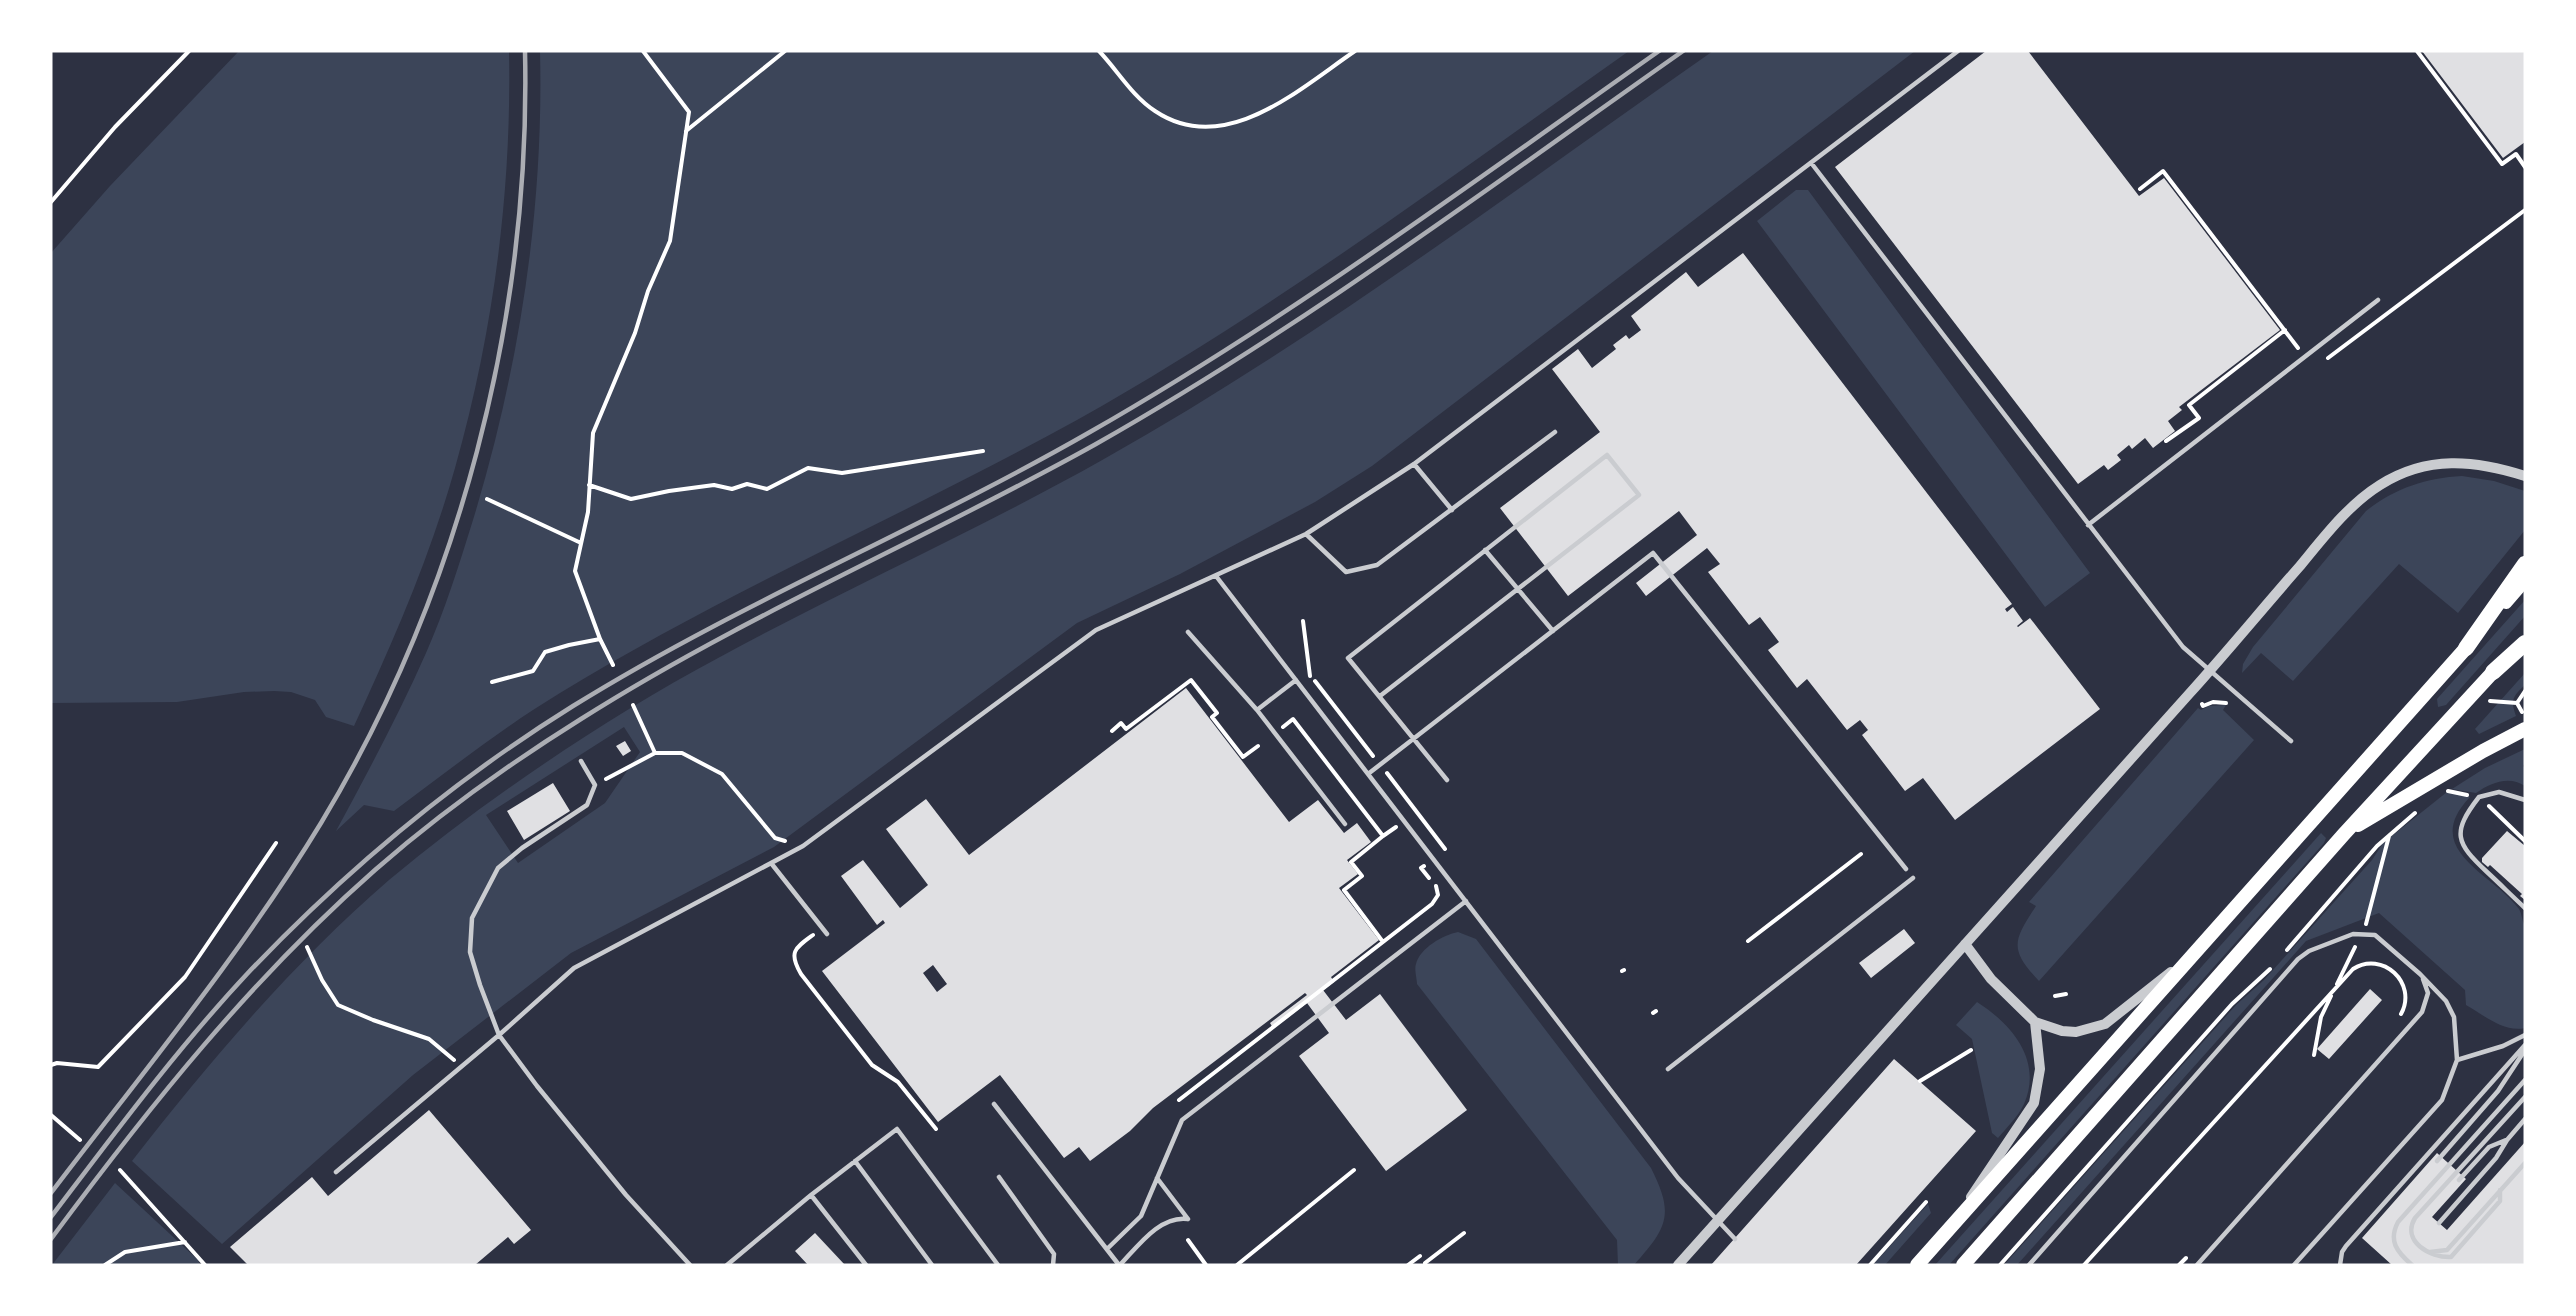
<svg xmlns="http://www.w3.org/2000/svg" width="2576" height="1316" font-family="Signika,sans-serif">
<rect width="100%" height="100%" fill="#2d3142"/>
<path fill="#3c4559" fill-rule="evenodd" d="M239 51H509C512 191 493 334 455 468 430 557 393 642 354 726L326 717 315 700 291 692 274 691 244 692 177 702 51 703V253L110 186Z
M540 51H1629C1449 178 1270 312 1077 420 907 514 727 591 560 693 502 728 448 771 394 811L364 805 336 831C368 772 399 714 426 653 445 610 459 565 473 520 519 369 544 210 540 51Z
M1713 51H1915L1372 466 1315 502 1180 574 1077 623 774 847 571 953 413 1075 222 1244 132 1161C210 1061 293 963 389 880 451 828 518 780 586 736 750 629 934 555 1104 459 1317 339 1513 191 1713 51ZM624 727 640 752 605 803 518 863 486 815Z
M1796 190H1808L2090 573 2045 607 1757 221Z
M2462 476 2494 481 2525 491V530L2458 613 2399 564 2293 681 2261 653 2242 673 2243 664 2253 647 2366 511C2395 488 2426 478 2462 476Z
M2525 600V616L2446 705 2438 707 2437 699Z
M2525 673V685C2513 696 2510 700 2516 716L2479 734 2475 729Z
M2226 705 2223 710 2254 740 2039 981C2009 949 2013 941 2036 906L2029 902 2198 708 2201 710 2209 706Z
M2525 749V763L2523 766 2525 768V786C2509 775 2490 783 2476 793L2452 789 2485 768Z
M2447 792 2470 797C2419 850 2494 874 2519 909 2522 914 2522 921 2525 926V1028C2504 1033 2484 1015 2466 1005L2465 990 2379 913 2306 941 2017 1265H2004L2236 1005 2264 980 2372 860 2383 843Z
M2321 833 2326 838 2324 843 1949 1265H1935Z
M1458 932 1476 939 1651 1168C1675 1215 1667 1228 1634 1265H1618L1617 1240 1417 984C1417 979 1414 969 1416 964 1420 948 1443 935 1458 932Z
M1977 1002C2012 1024 2043 1061 2024 1104 2018 1117 2007 1127 1998 1138L1992 1133 1972 1039 1956 1025Z
M115 1183 198 1260 200 1265H52Z
M1928 1204 1931 1213 1885 1265H1873Z"/>
<path fill="#e0e0e3" fill-rule="evenodd" d="M1986 51H2028L2139 196 2164 178 2280 330 2179 407 2182 410 2168 421 2175 431 2153 448 2145 438 2132 449 2129 445 2117 455 2121 460 2108 470 2104 465 2078 484 1835 167Z
M2422 51H2525V142L2503 158Z
M1743 253 2012 604 2005 609 2007 612 2013 607 2023 621 2017 626 2018 627 2030 618 2100 709 1955 820 1923 778 1905 791 1862 735 1868 730 1860 720 1847 730 1807 679 1797 688 1768 650 1779 642 1760 617 1749 625 1708 572 1720 564 1707 548 1646 596 1636 583 1697 535 1679 511 1568 596 1500 508 1600 432 1552 369 1578 349 1592 368 1616 349 1613 345 1626 335 1629 339 1641 330 1631 316 1686 272 1698 287Z
M1186 688 1289 822 1318 800 1344 833 1357 823 1371 842 1347 860 1358 874 1339 888 1379 940 1331 977 1334 982 1323 990 1346 1020 1380 994 1467 1110 1386 1171 1299 1056 1329 1033 1307 1003 1273 1028 1270 1023 1307 995 1305 993 1153 1108 1130 1131 1090 1161 1079 1147 1064 1158 1000 1075 938 1122 822 971 885 923 883 920 877 925 841 876 863 860 900 908 928 885 886 829 926 799 969 855ZM933 965 947 984 937 992 923 973Z
M625 741 631 751 623 756 616 746Z
M553 783 570 811 524 840 507 811Z
M2507 831 2525 846V900L2520 896 2522 894 2490 865 2488 867 2482 862V858Z
M1904 929 1915 943 1871 978 1859 963Z
M2370 989 2382 1000 2329 1059 2317 1049Z
M1894 1059 1976 1131 1856 1265H1711Z
M429 1110 531 1230 514 1244 508 1237 475 1265H248L230 1247 312 1177 328 1196Z
M2525 1142V1265H2392L2362 1238 2437 1153 2466 1179 2432 1217 2447 1230Z
M815 1233 845 1265H808L795 1251Z"/>
<g fill="none" stroke-linecap="round" stroke-linejoin="round">
<path stroke="#fff" stroke-width="4" d="M1099 51C1118 71 1132 96 1155 111 1225 158 1299 89 1355 51
M2417 51 2502 164 2516 154 2525 167
M686 131 785 51
M2140 189 2163 171 2298 348
M51 202 115 127 189 51
M2328 358 2525 210
M2166 441 2199 418 2189 405 2285 330
M589 485 631 499 669 491 714 485 732 489 747 484 767 489 808 468 842 473 983 451
M487 499 581 543
M1303 621 1310 676
M613 665 600 639 575 571 588 512 593 433 635 333 648 291 670 241 689 112 643 51
M1315 681 1373 756
M492 682 533 671 545 652 569 645 600 639
M2490 701 2517 703
M2202 704 2203 706 2213 702 2226 703
M633 705 655 753H682L722 774 775 838 785 841
M2522 712 2517 703 2525 691
M1283 727 1293 719 1383 836 1396 827
M1112 731 1121 723 1126 729 1191 680 1217 713 1212 717 1243 757 1258 746
M1387 773 1445 849
M606 779 655 753
M2448 791 2467 795
M2489 806 2525 841
M1383 836 1351 862 1362 876 1344 890 1383 942
M1424 866 1421 868 1429 878
M2366 924 2389 836
M813 935C795 948 788 952 801 974L872 1065 898 1082 936 1129
M1748 941 1861 854
M307 947 322 980 338 1005 373 1020 429 1039 454 1060
M2287 950 2377 846 2415 813
M1622 971 1624 970
M2337 984 2355 947
M2055 996 2066 994
M1653 1013 1656 1011
M2314 1055 2321 1017 2331 996
M51 1065 57 1063 98 1067 185 977 276 843
M1920 1081 1971 1050
M1179 1100 1432 904 1438 895 1436 886
M51 1115 80 1140
M120 1170 205 1265
M1188 1240 1206 1265
M1425 1263 1464 1233
M105 1265 125 1252 185 1242
M1237 1265 1354 1170
M1408 1265 1420 1256
M1870 1265 1926 1202
M2000 1265 2232 1004 2270 969
M2084 1265 2353 969C2382 950 2418 983 2401 1014
M2179 1265 2186 1258"/>
<path stroke="#caccd0" stroke-width="4.5" d="M1812 164 2183 647 2291 741
M1414 464 1452 510
M2088 525 2378 300
M1306 534 1346 572 1377 565 1555 432
M1485 550 1553 631
M1216 576 1678 1178 1735 1239
M1188 632 1257 710 1345 824
M1380 696 1639 495 1607 455 1348 658 1447 780
M1257 710 1296 680
M581 761 595 785 587 805 522 848 498 868 472 918 470 952 480 985 499 1035 537 1086 626 1195 690 1265
M1368 774 1653 553 1906 869
M2525 800 2499 792 2479 797C2451 833 2456 843 2487 872 2500 884 2512 896 2525 908
M771 863 827 934
M2457 1060 2503 1046 2525 1035
M1668 1069 1913 878
M994 1104 1119 1265
M855 1161 932 1265
M2437 1161 2498 1091 2525 1050
M336 1172 499 1035 574 968 803 846 1096 630 1306 534 1414 464 1958 51
M999 1177 1054 1254 1053 1265
M1157 1178 1188 1219
M2459 1180 2489 1147 2506 1140
M2500 1190V1201L2451 1257C2430 1258 2401 1241 2415 1218L2525 1097
M811 1195 866 1265
M2439 1223 2496 1158 2507 1140 2525 1119
M1107 1249 1141 1216 1182 1120 1466 901
M2430 1252 2447 1250 2525 1163
M727 1265 811 1195 897 1129 998 1265
M1120 1265C1138 1246 1160 1215 1188 1219
M2029 1265 2298 959 2309 951 2353 934 2375 935 2420 974 2446 1001 2454 1017 2457 1060 2442 1100 2294 1265
M2197 1265 2422 1012 2428 993 2423 979
M2340 1265 2342 1252 2346 1246 2525 1045
M2412 1265C2397 1252 2388 1241 2398 1222L2525 1080"/>
<path stroke="#caccd0" stroke-width="10" d="M1965 944 1991 979 2035 1022 2062 1031 2076 1032 2105 1024 2171 972
M1971 1197 2034 1103 2040 1069 2035 1022
M1678 1265C1848 1074 2019 885 2189 694 2227 652 2263 608 2300 566 2324 537 2348 505 2380 485 2427 455 2475 460 2525 476"/>
<path stroke="#fff" stroke-width="12" d="M2506 603 2525 581"/>
<path stroke="#fff" stroke-width="14" d="M2358 825 2483 751 2525 729
M1917 1265 2466 648
M1963 1265 2344 834 2493 672"/>
<path stroke="#fff" stroke-width="16" d="M2466 648 2525 564
M2493 672 2525 643"/>
<path stroke="#abadb3" stroke-width="4.5" d="M51 1193C143 1072 242 953 321 823 459 594 531 318 525 51
M51 1217C114 1134 176 1050 247 974 344 872 454 780 573 706 739 603 921 529 1090 432 1288 319 1473 182 1659 51
M51 1239C149 1107 251 979 375 870 438 815 509 764 581 719 745 615 926 539 1096 444 1301 328 1491 186 1683 51"/>
</g>
<rect width="2576" height="1316" fill="none" stroke="#ffffff" stroke-width="105"/>
</svg>
